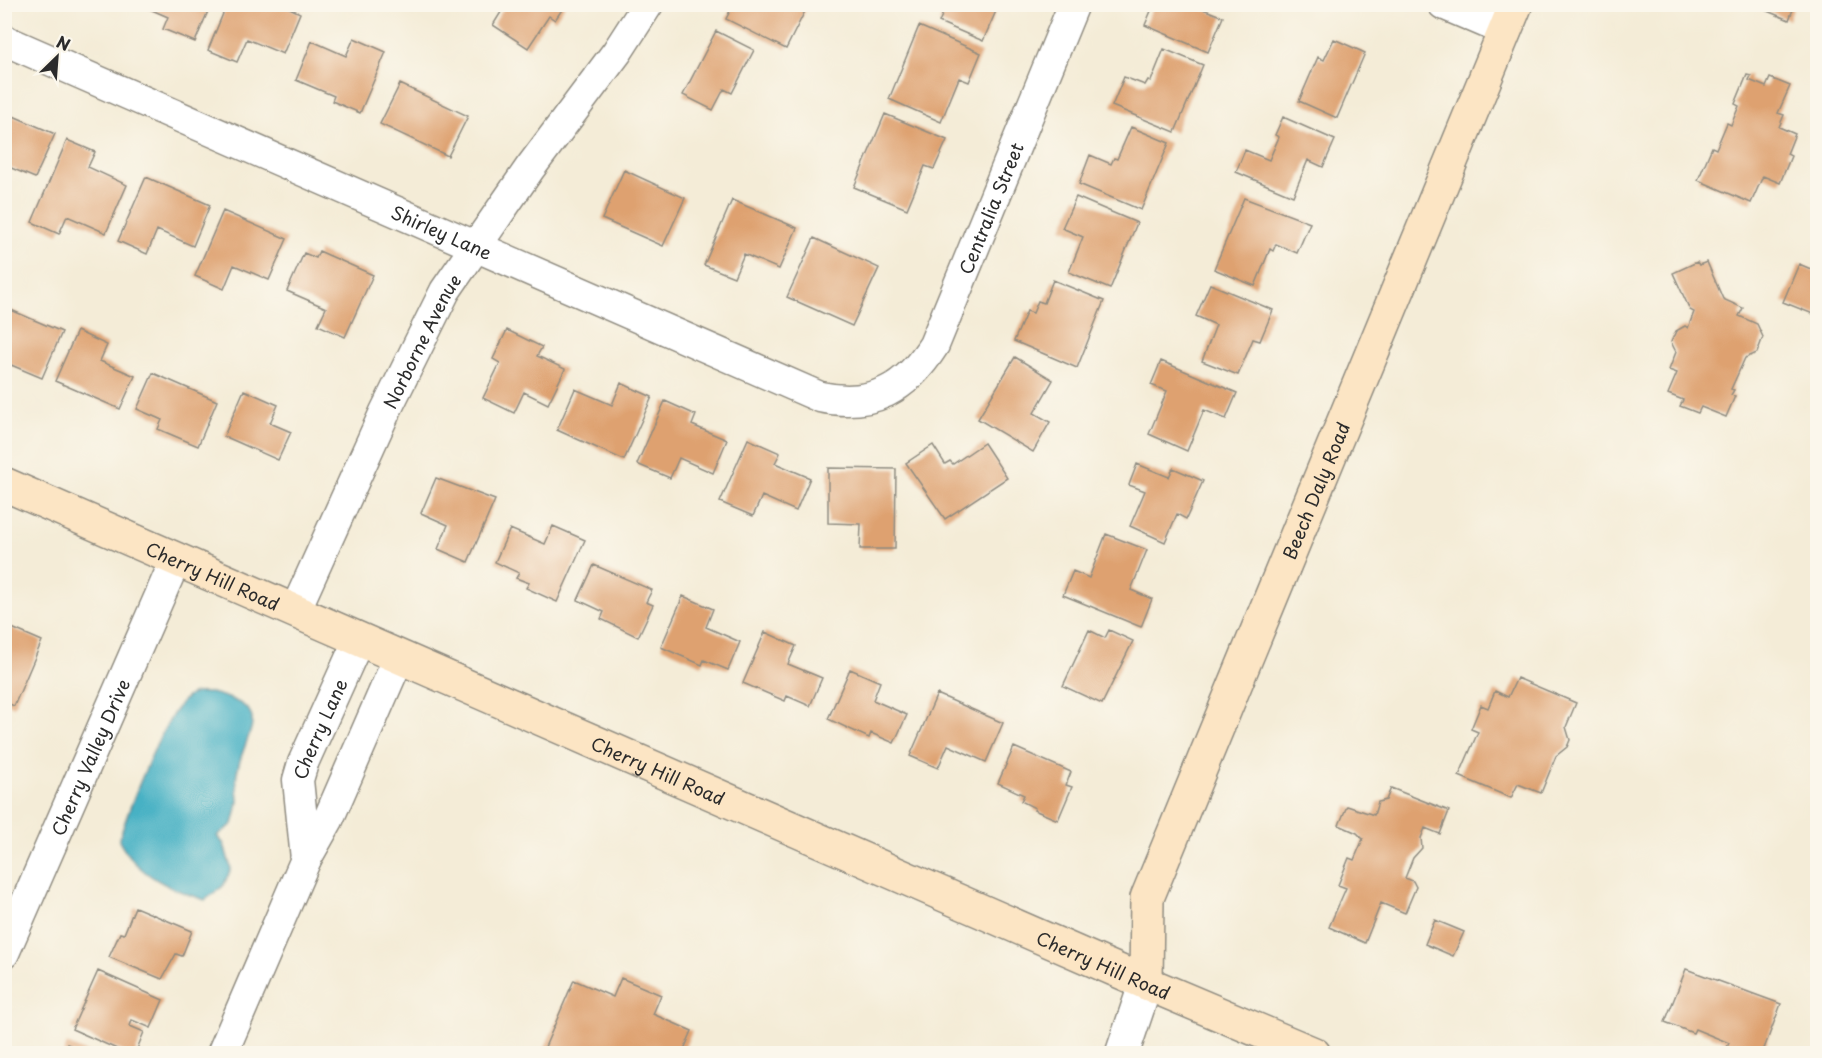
<svg xmlns="http://www.w3.org/2000/svg" width="1822" height="1058" font-family="'Playpen Sans',sans-serif">
<rect width="100%" height="100%" fill="#fbf7ec"/>
<filter id="ink" filterUnits="userSpaceOnUse"><feTurbulence type="fractalNoise" baseFrequency=".0167" numOctaves="2"/><feDisplacementMap in="SourceGraphic" scale="12" xChannelSelector="R" yChannelSelector="G"/><feConvolveMatrix kernelMatrix="1 2 1 2 8 2 1 2 1" color-interpolation-filters="sRGB"/></filter>
<filter id="wash" filterUnits="userSpaceOnUse"><feTurbulence type="fractalNoise" baseFrequency=".008" numOctaves="4" result="noise"/><feDisplacementMap in="SourceGraphic" scale="24" xChannelSelector="R" yChannelSelector="G"/><feGaussianBlur stdDeviation="1.35" result="paint"/><feColorMatrix in="noise" values="0 0 0 0 0 0 0 0 0 0 0 0 0 0 0 0 0 1.4 0 .05"/><feComposite in="paint" operator="in"/></filter>
<g filter="url(#wash)">
<rect width="100%" height="100%" fill="#f4ecd7"/>
<path fill="#46b1c4" stroke="#386e78" stroke-width="1.5" d="M211 693C277 709 246 728 237 772 235 782 238 792 238 801 237 809 235 817 233 824L217 836 224 844 231 869 223 886 205 900C170 889 137 875 119 841 126 814 168 703 192 694 197 692 205 693 211 693Z"/>
<g id="blocks">
<path fill="#dea170" d="M138 4H211L195 42 163 29 168 17Z
M227 4H281L300 13 283 54 247 39 237 62 208 50Z
M506 4H566L555 20 549 16 528 48 493 25Z
M947 4H999L983 41 939 22Z
M1154 4H1205L1203 9 1223 17 1208 52 1145 25Z
M1762 4H1795L1789 20 1760 8Z
M733 5H808L786 49 726 19Z
M919 26 981 53 969 82 959 78 941 122 889 99Z
M716 31 754 50 732 93 724 89 713 110 683 95Z
M354 38 386 52 360 113 332 101 334 96 296 80 312 41 346 56Z
M1334 39 1365 53 1337 118 1299 101 1318 57 1324 60Z
M1164 49 1203 65 1175 132 1112 106 1124 77 1145 85 1148 80 1151 81Z
M1747 75 1751 76 1749 80 1766 87 1770 78 1790 86 1778 113 1784 115 1779 127 1795 134 1787 154 1791 156 1780 183 1763 176 1751 203 1698 180 1712 147 1716 149 1727 123 1731 125 1739 106 1735 104Z
M400 84 468 116 448 156 380 124Z
M4 112 55 134 35 178 4 165Z
M885 114 947 140 934 169 925 166 907 209 854 187Z
M1283 117 1335 140 1323 167 1308 160 1293 196 1236 172 1245 150 1269 160 1279 137 1275 135Z
M1131 127 1169 143 1141 210 1079 184 1090 155 1111 164 1114 158 1117 159Z
M67 140 95 152 88 167 127 185 106 233 67 216 59 234 32 222Z
M624 170 685 198 663 246 602 219Z
M146 177 210 205 193 246 157 230 147 254 118 241Z
M1076 197 1137 223 1110 289 1069 272 1083 237 1062 228Z
M1244 198 1310 223 1297 253 1276 244 1273 251 1270 249 1255 286 1214 269Z
M732 200 797 228 779 269 744 254 734 277 704 265Z
M223 211 287 239 269 280 234 265 224 289 195 276Z
M814 238 879 268 852 326 787 297Z
M319 251 373 275 345 337 318 325 326 308 287 291 304 253 316 258Z
M1697 262 1699 265 1707 262 1723 299 1743 308 1739 316 1757 324 1763 337 1757 353 1745 358 1731 389 1734 390 1731 395 1735 396 1726 417 1701 407 1698 413 1680 406 1683 400 1668 394 1677 373 1669 370 1676 352 1671 342 1676 331 1685 326 1688 328 1694 312 1690 310 1673 273Z
M1799 264 1818 272V316L1783 302Z
M1053 280 1104 301 1077 368 1014 341 1027 311 1033 313 1038 301 1044 303Z
M1210 284 1273 310 1260 341 1253 339 1238 375 1202 361 1216 325 1196 316Z
M4 307 62 332 42 378 4 362 7 351 4 350Z
M507 330 542 347 537 356 565 369 548 404 524 392 514 413 483 398 500 363 493 359Z
M77 331 107 345 100 361 135 376 120 409 55 381Z
M1015 357 1053 380 1034 413 1050 422 1033 452 978 419Z
M1161 361 1237 393 1226 419 1204 410 1187 451 1149 434 1167 391 1151 385Z
M153 373 217 401 198 446 158 429 162 420 137 409Z
M621 383 652 397 624 460 557 430 575 389 612 405Z
M244 390 278 405 270 423 291 432 278 460 224 436Z
M665 401 696 415 692 425 727 440 713 473 679 458 670 478 637 464Z
M748 439 780 453 775 463 810 478 796 511 762 496 753 516 720 502Z
M984 443 1007 478 945 519 906 463 933 445 945 464 950 461 953 464Z
M1137 464 1169 477 1173 468 1203 481 1186 519 1177 514 1165 542 1130 526 1145 491 1129 485Z
M828 468 896 469 895 549H860L861 524 828 523Z
M436 478 495 500 468 562 438 549 448 525 421 513Z
M553 526 585 540 557 602 526 588 529 583 516 578 519 573 495 562 510 529 545 544Z
M1106 534 1147 550 1131 590 1152 599 1141 627 1063 595 1073 571 1089 578Z
M594 565 652 590 646 602 653 605 638 637 601 619 604 612 578 600Z
M683 596 713 609 706 627 740 642 728 670 704 660 702 665 661 647Z
M5 625 42 641 14 706 5 702Z
M1089 630 1105 638 1109 630 1133 641 1102 704 1063 686Z
M765 632 796 646 788 664 822 678 810 706 787 696 785 701 743 683Z
M850 669 880 682 873 700 907 715 894 743 871 733 869 738 828 719Z
M1517 678 1576 703 1566 727 1570 740 1567 747 1556 756 1541 793 1518 784 1511 798 1459 776 1478 732 1471 729 1481 705 1488 708 1495 691 1508 697Z
M937 694 1003 723 986 762 948 745 938 768 910 756Z
M1014 747 1071 772 1066 785 1072 787 1058 820 1034 810 1035 808 1021 801 1024 795 998 783Z
M1391 788 1449 811 1440 834 1425 828 1421 838 1422 848 1413 858 1405 878 1413 881 1416 887 1405 913 1381 903 1365 943 1329 927 1346 888 1338 885 1349 858 1354 860 1363 839 1357 833 1339 825 1347 806 1374 815 1378 802 1386 800Z
M135 907 192 931 182 956 176 954 162 979 109 957 120 933 124 934Z
M1435 920 1464 932 1453 956 1425 944Z
M1686 969 1781 1004 1762 1054H1724L1729 1043 1695 1029 1693 1033 1665 1022Z
M98 971 163 1000 151 1028 132 1020 130 1026 144 1032 135 1054H128L72 1029Z
M621 978 661 995 653 1014 692 1031 682 1054H542L574 980 613 997Z
M67 1044 90 1054H63Z"/>
</g>
</g>
<g filter="url(#ink)">
<use href="#blocks" fill-opacity="0" stroke="#908c81" stroke-width="1.5"/>
<g fill="none" stroke-linecap="round" stroke-linejoin="round">
<defs>
<g id="minor">
<path d="M1443 4 1506 31"/>
<path id="s1" d="M4 40 820 397C873 408 906 389 934 345L1074 4"/>
<path id="s2" d="M295 611 385 412 445 291 530 168 617 52 648 4"/>
<path id="s3" d="M306 859 298 780 303 763 359 639"/>
<path id="s4" d="M4 953 176 559"/>
<path d="M222 1054 306 859 328 820 399 657"/>
</g>
<path id="tertiary" d="M1122 1054 1146 983"/>
<g id="secondary">
<path id="s5" d="M4 484 1146 983 1314 1054"/>
<path id="s6" d="M1146 983 1147 898 1516 4"/>
</g>
</defs>
<use href="#minor" stroke="#908c81" stroke-width="33"/>
<use href="#tertiary" stroke="#908c81" stroke-width="36"/>
<use href="#secondary" stroke="#908c81" stroke-width="36"/>
<use href="#minor" stroke="#fff" stroke-width="30"/>
<use href="#tertiary" stroke="#fff" stroke-width="33"/>
<use href="#secondary" stroke="#fce5c4" stroke-width="33"/>
</g>
</g>
<g text-anchor="middle" dominant-baseline="central" stroke-width="4.5" stroke-linejoin="round" paint-order="stroke">
<g font-size="18" fill="#2b2b2b" stroke="#fbf7ec">
<text stroke="none"><textPath href="#s1" startOffset="1174">Centralia Street</textPath></text>
<text stroke="none"><textPath href="#s1" startOffset="478">Shirley Lane</textPath></text>
<text stroke="none"><textPath href="#s2" startOffset="298">Norborne Avenue</textPath></text>
<text stroke="none"><textPath href="#s6" startOffset="526">Beech Daly Road</textPath></text>
<text stroke="none"><textPath href="#s5" startOffset="228">Cherry Hill Road</textPath></text>
<text stroke="none"><textPath href="#s3" startOffset="135">Cherry Lane</textPath></text>
<text stroke="none"><textPath href="#s4" startOffset="214">Cherry Valley Drive</textPath></text>
<text stroke="none"><textPath href="#s5" startOffset="714">Cherry Hill Road</textPath></text>
<text stroke="none"><textPath href="#s5" startOffset="1200">Cherry Hill Road</textPath></text>
</g>
</g>
<rect width="1822" height="1058" fill="none" stroke="#fbf7ec" stroke-width="24"/>
<g transform="translate(57 57) rotate(25)" stroke="#fbf7ec" stroke-width="4.5" paint-order="stroke">
<path d="M0-4.5L10 22L0 15L-10 22Z" fill="#2b2b2b"/>
<text y="-9" font-size="16" font-weight="bold" text-anchor="middle" fill="#2b2b2b">N</text>
</g>
</svg>
